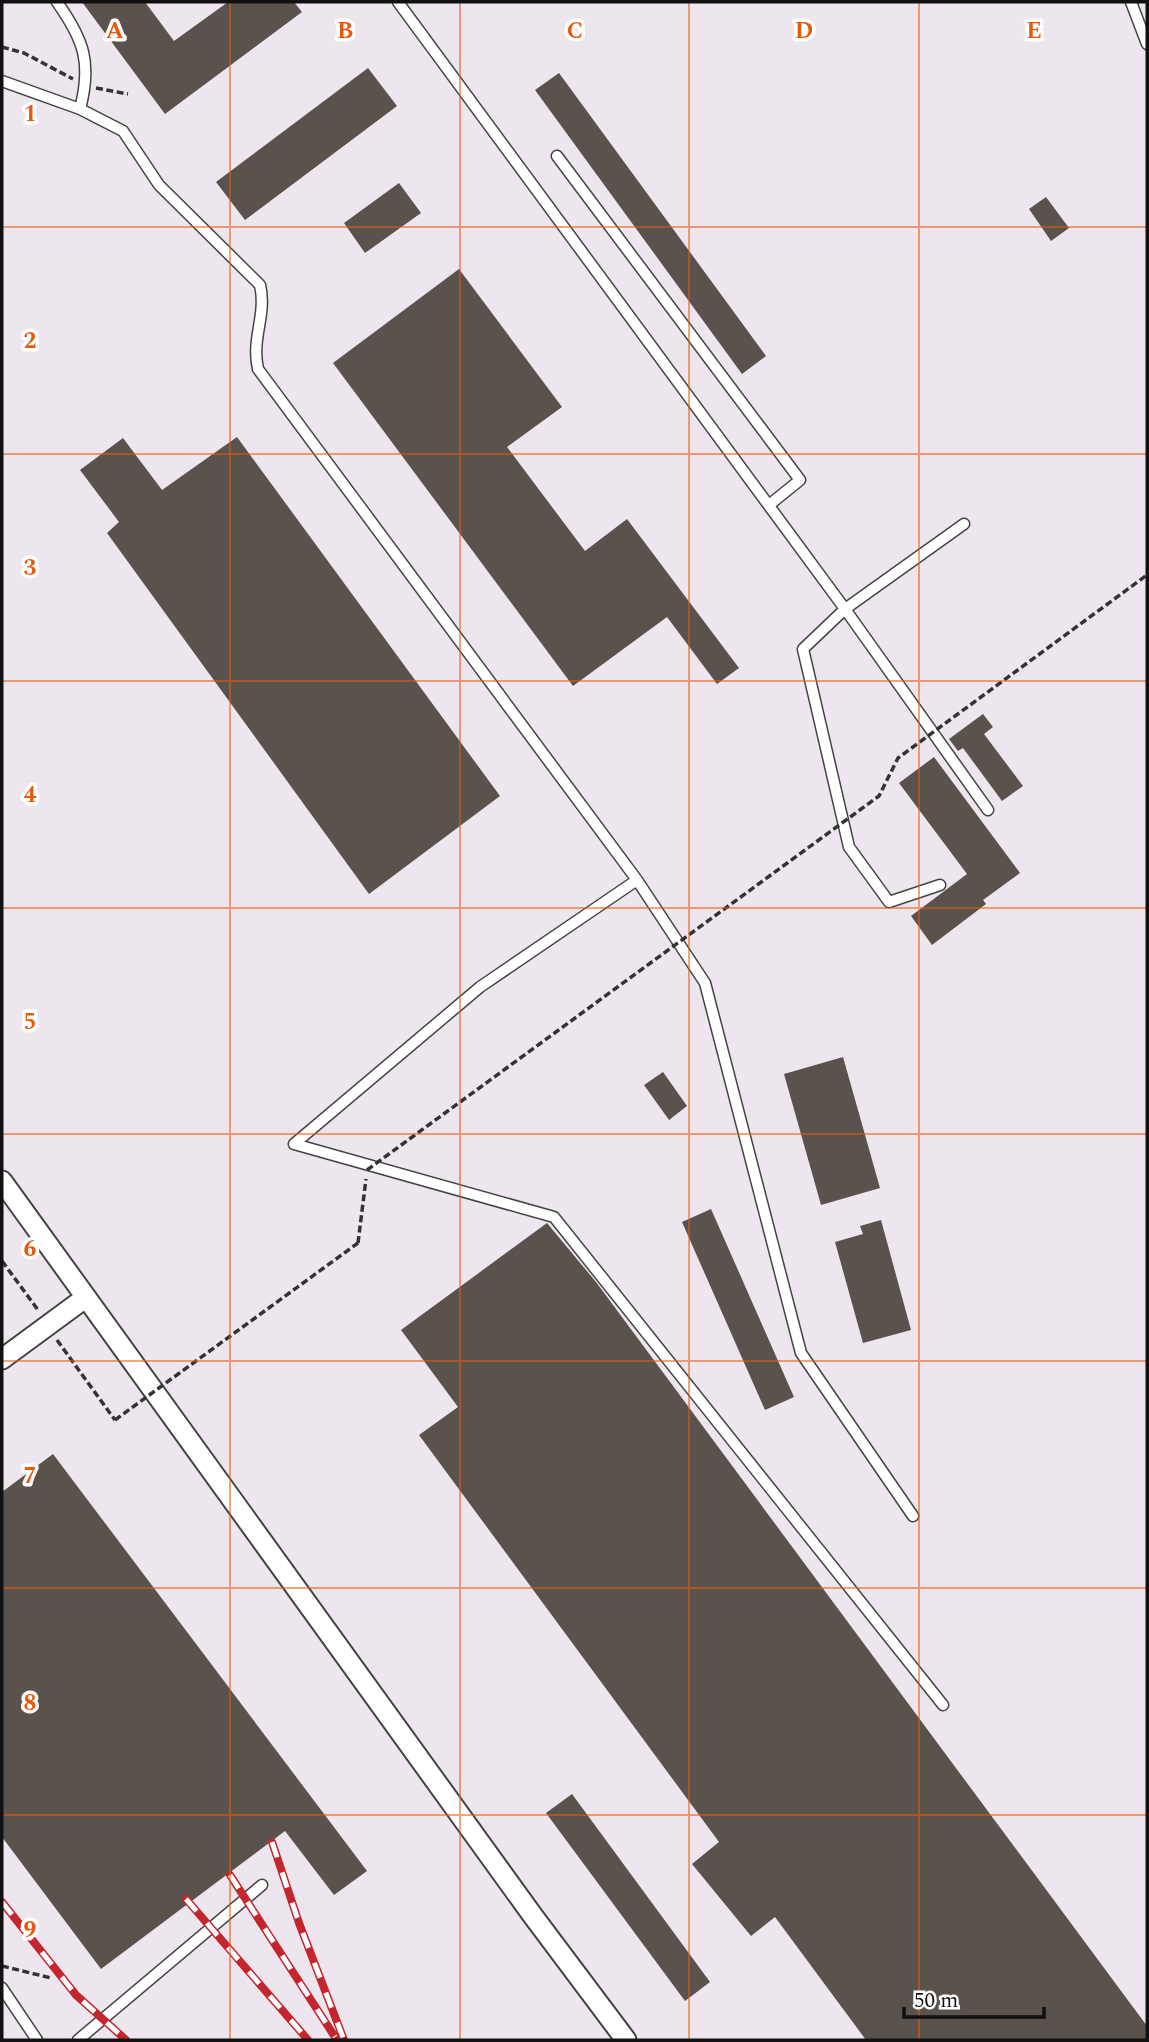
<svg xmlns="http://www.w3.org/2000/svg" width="1149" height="2042" font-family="Spectral,serif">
<rect width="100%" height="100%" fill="#fffdf5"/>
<path fill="#eee6ef" d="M2 2H1147V2040H2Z"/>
<path fill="#5a524d" d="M82 2H145L174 41 228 2H294L302 12 165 114Z
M368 68 397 106 245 220 216 182Z
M559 73 766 356 742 374 535 90Z
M399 183 421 213 365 253 344 223Z
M1046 197 1069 228 1051 241 1029 209Z
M459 269 562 407 507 447 585 551 627 519 739 668 717 684 667 617 573 686 333 363Z
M237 437 500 796 369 894 107 533 119 522 80 470 123 438 162 490Z
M983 714 993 727 984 734 1023 786 1002 801 963 748 958 751 949 739Z
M934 757 1020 873 983 900 986 904 932 945 911 916 967 874 899 783Z
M843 1057 880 1188 821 1205 784 1074Z
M663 1072 687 1106 669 1120 644 1085Z
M711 1209 794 1397 765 1410 682 1222Z
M881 1220 911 1330 863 1343 835 1242 863 1234 860 1226Z
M547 1223 596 1282 1147 2026V2040H866L775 1917 751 1936 692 1864 719 1842 419 1435 458 1407 401 1330Z
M53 1454 367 1871 334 1895 285 1831 101 1969 2 1837V1492Z
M572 1794 710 1982 685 2001 546 1813Z"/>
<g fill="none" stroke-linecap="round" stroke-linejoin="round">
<defs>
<path id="lane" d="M57 2C84 40 92 63 80 109
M398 2 845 609 988 810
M1131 2 1147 44
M2 81 80 109 123 131 159 185 260 285C267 315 251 338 258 369L637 880 480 987 294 1144
M557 156 800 480 769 505
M637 880 705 983 801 1353 913 1516
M940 885 889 902 849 847 803 649 845 609 964 524
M294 1144 554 1217 943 1705
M2 1988 37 2040
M78 2040 262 1885"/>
<path id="street" d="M2 1181 533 1916 626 2040
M2 1359 85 1298"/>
</defs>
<use href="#lane" stroke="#444" stroke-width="13"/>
<use href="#street" stroke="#444" stroke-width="23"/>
<path stroke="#333" stroke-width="3.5" stroke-dasharray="7 3.5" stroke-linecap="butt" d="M2 47 24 53 73 79
M96 88 128 94
M358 1243 366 1179
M2 1261 38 1310
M57 1340 115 1420
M2 1966 51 1978"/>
<use href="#lane" stroke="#fff" stroke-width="10"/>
<use href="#street" stroke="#fff" stroke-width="19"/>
<defs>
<path id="rail" d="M272 1842 299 1923 344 2040
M230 1875 335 2037
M186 1899 308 2040
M2 1902 76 1995 126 2040"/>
</defs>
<use href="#rail" stroke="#c4262e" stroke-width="8"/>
<use href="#rail" stroke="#fff" stroke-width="5" stroke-dasharray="16" stroke-linecap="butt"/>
<path stroke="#333" stroke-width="3.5" stroke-dasharray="7 3.5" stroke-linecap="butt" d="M367 1170 879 796 898 758 1147 575
M115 1420 358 1243"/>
</g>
<path fill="none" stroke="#e8590c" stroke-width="2" stroke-opacity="0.55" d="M230 2V2040M460 2V2040M689 2V2040M919 2V2040M2 227H1147M2 454H1147M2 681H1147M2 908H1147M2 1134H1147M2 1361H1147M2 1588H1147M2 1815H1147"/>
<g font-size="23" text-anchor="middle" font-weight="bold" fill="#e8590c" stroke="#fff" stroke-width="7" stroke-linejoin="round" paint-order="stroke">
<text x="115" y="38">A</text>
<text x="345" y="38">B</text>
<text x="575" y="38">C</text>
<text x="804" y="38">D</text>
<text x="1034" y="38">E</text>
<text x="30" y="121">1</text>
<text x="30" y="348">2</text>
<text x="30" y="575">3</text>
<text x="30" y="802">4</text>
<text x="30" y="1029">5</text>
<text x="30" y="1256">6</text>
<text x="30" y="1483">7</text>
<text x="30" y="1710">8</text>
<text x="30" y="1937">9</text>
</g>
<rect width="1149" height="2042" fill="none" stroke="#111111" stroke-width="7"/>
<path d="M904 2007v10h140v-10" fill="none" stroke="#111111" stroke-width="3.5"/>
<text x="914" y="2007" font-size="21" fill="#111111" stroke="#ffffff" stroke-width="5" paint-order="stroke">50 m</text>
</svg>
